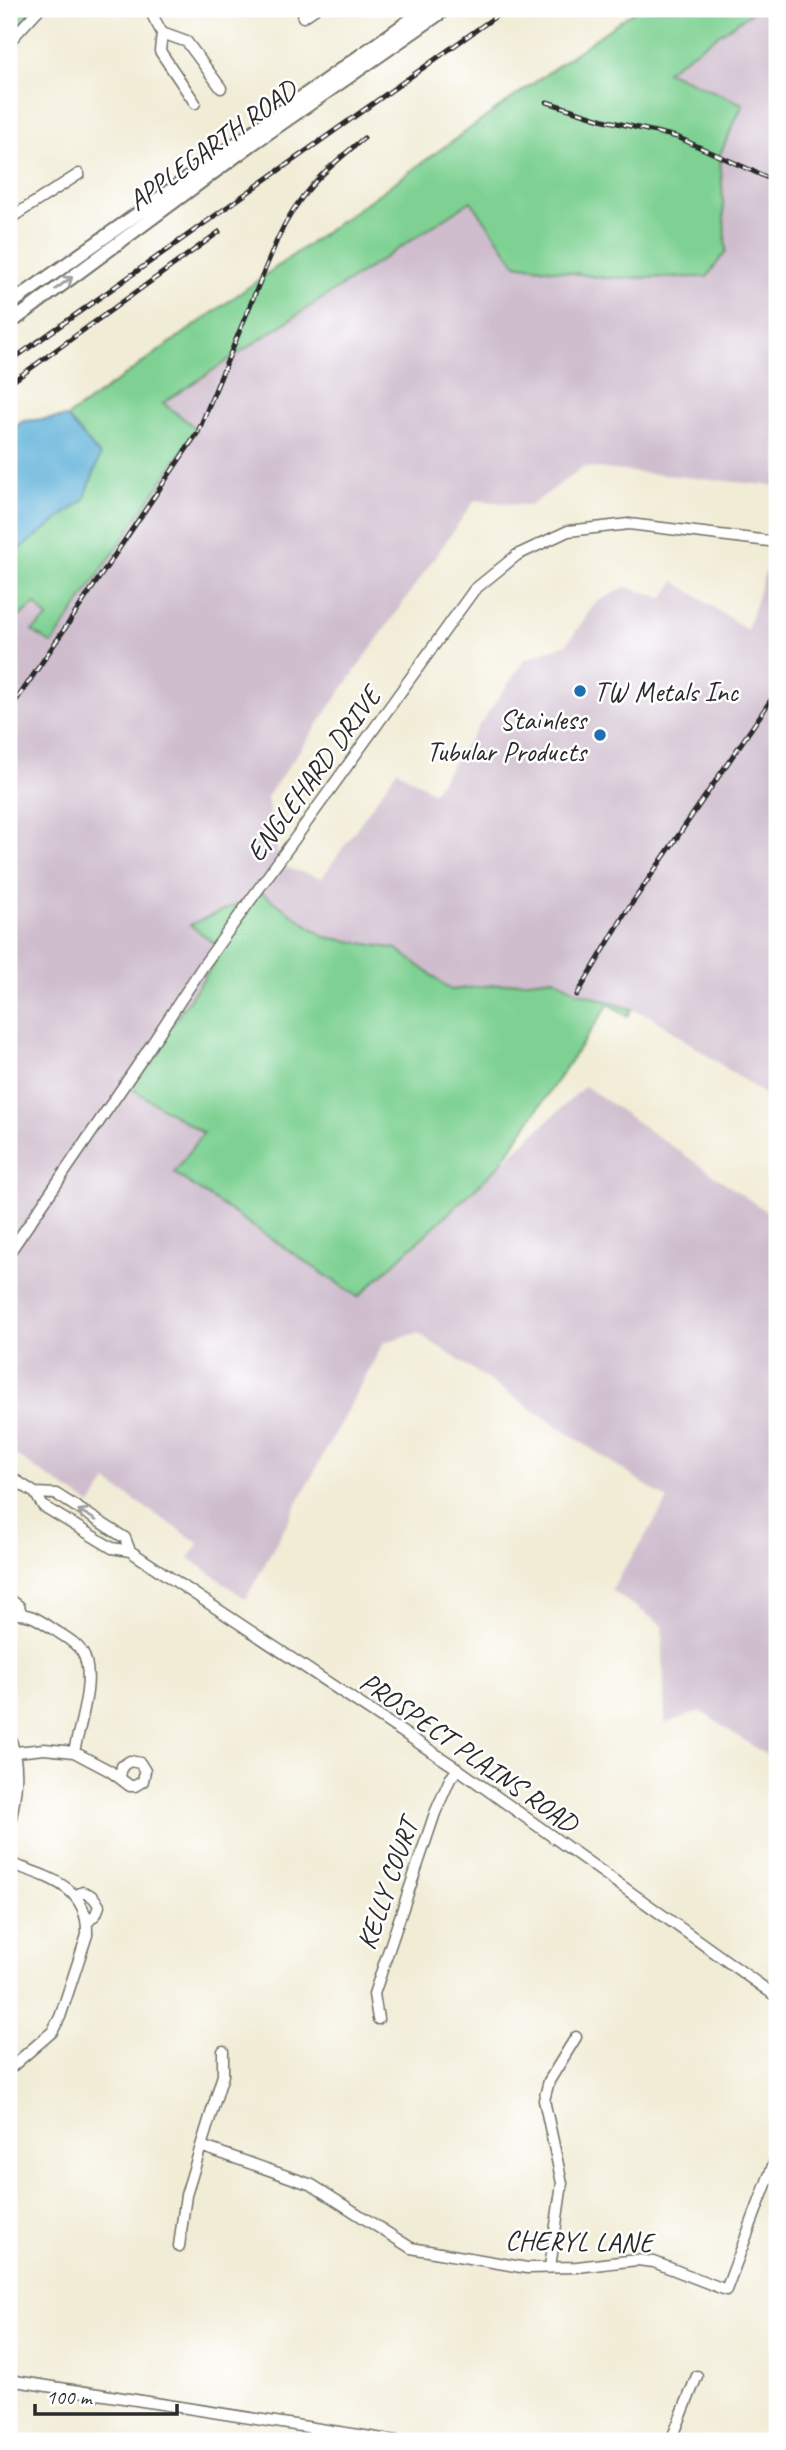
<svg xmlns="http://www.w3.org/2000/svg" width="786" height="2450" font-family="Caveat,sans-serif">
<rect width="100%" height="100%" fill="#fff"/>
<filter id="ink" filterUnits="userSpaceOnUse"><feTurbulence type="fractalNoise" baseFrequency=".0143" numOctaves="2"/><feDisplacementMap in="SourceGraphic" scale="14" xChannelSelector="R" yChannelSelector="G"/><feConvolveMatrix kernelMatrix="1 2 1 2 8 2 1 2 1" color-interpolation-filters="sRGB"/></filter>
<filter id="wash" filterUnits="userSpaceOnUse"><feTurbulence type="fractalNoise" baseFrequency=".00686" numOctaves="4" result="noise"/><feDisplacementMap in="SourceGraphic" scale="28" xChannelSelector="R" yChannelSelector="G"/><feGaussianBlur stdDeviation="1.57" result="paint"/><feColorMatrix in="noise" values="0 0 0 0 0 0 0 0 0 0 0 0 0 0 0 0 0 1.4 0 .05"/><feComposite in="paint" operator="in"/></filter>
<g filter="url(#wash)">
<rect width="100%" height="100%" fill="#f1ecd5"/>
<path fill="#cfbdce" d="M757 9H777V486L583 467 530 506 475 500 267 797 280 866 322 878 397 770 433 792 525 659 567 644 596 602 626 587 663 598 675 581 747 630 765 572 777 581V1103L650 1016 578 992 554 978 451 990 397 949 325 937 262 893 190 926 223 949 129 1087 204 1133 175 1174 358 1297 585 1086 777 1219V1762L700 1711 665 1724 662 1625 611 1590 668 1500 418 1333 384 1342 246 1599 189 1558 199 1543 107 1482 91 1505 9 1451V625L35 603 49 618 32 631 52 643 197 429 163 403 471 201 726 251 720 154 742 105 666 72Z"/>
<path fill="#7ed193" stroke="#547e5f" stroke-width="2" d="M9 9H36L9 36Z
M637 9H749L752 12 666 71 743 104 720 154 726 251 707 277 604 278 516 264 471 201 163 403 197 429 52 644 32 631 48 618 35 604 9 625V557L84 500 100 456 67 417Z
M262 893 325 937 397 949 451 990 554 978 578 992 632 1009 628 1016 609 1004 498 1167 358 1297 174 1173 203 1133 129 1087 223 950 190 925Z"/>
<path fill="#5cb0d8" stroke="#446e82" stroke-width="2" d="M67 417 100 456 84 500 9 557V431L23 421Z"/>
</g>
<g filter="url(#ink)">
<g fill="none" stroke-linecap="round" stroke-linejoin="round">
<defs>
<path id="minor" d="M149 9 162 33 160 51 195 103
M303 17 315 9
M162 33 187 42 221 88
M9 42 39 9
M9 219 79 174
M9 1253 142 1059 203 966 474 590 517 555 568 531 629 524 777 542
M9 1476 35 1493 43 1506 112 1548 130 1551 458 1769 777 1997
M35 1493 56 1494 125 1538 130 1551
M9 1599 19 1606 21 1612
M9 1615C27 1611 38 1619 53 1629 63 1636 76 1642 82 1652 97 1676 79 1726 74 1752
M9 1735C21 1765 16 1796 9 1827
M16 1752 44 1749 74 1752 110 1771 130 1786H135L143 1781 145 1771 140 1763 130 1761 122 1766 120 1778
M9 1863C46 1877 89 1885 87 1935L60 2017 52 2032 9 2069
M76 1895 83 1892C91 1894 95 1898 99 1906L96 1914 88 1922
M378 2019 374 1994 435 1813 450 1779 458 1769
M201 2146 312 2185 411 2248 527 2268 577 2267 637 2260 654 2262 726 2290 777 2155
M179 2246 186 2195 223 2075V2051
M550 2267 562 2183 544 2100 549 2081 576 2037
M9 2380 396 2441
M671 2441 697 2376
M774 2441 777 2439"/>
<path id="major" d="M9 305 426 9
M9 324 252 144 446 9"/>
</defs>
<use href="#minor" stroke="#706f66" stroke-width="13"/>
<use href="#major" stroke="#706f66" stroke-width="16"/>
<use href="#minor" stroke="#fff" stroke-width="10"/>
<use href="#major" stroke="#fff" stroke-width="12"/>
<defs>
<path id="rail" d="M547 102 604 120 677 137 777 182
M9 362 506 9
M9 384 219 232
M9 711 198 432 277 240C298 193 325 170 364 138
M577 995 626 912 777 691"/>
</defs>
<use href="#rail" stroke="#2b2b2b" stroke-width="5"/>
<use href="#rail" stroke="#fff" stroke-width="2.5" stroke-dasharray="8" stroke-linecap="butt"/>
</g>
<defs><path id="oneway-shaft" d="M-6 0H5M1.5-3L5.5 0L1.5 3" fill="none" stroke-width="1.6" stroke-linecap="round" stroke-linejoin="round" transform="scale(1.75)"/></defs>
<g stroke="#a0a0a0">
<use href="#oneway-shaft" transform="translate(64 283) rotate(-36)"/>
<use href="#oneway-shaft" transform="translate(87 1515) rotate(-149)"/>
</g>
</g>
<g fill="#1f6fb2" stroke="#fff" stroke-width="2.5">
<circle cx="580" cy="691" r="7"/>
<circle cx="600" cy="735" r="7"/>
</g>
<g text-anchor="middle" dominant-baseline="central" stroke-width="5" stroke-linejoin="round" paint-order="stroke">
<g font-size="28" fill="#2b2b2b" stroke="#fff">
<text transform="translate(212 145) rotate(-36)">APPLEGARTH ROAD</text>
<text transform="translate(313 774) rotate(-54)">ENGLEHARD DRIVE</text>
<text transform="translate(469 1752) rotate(35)">PROSPECT PLAINS ROAD</text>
<text transform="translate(387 1884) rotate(-71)">KELLY COURT</text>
<text transform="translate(579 2241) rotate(1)">CHERYL LANE</text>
</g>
<g font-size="28" fill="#2b2b2b" stroke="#fff" text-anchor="start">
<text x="594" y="691">TW Metals Inc</text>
<text x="586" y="719" text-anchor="end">Stainless<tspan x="586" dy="32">Tubular Products</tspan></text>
</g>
</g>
<rect width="786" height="2450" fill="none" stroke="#fff" stroke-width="35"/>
<path d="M35 2404v10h142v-10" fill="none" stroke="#2b2b2b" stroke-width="3.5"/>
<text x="46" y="2404" font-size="21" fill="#2b2b2b" stroke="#ffffff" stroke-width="5" paint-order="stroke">100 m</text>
</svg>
